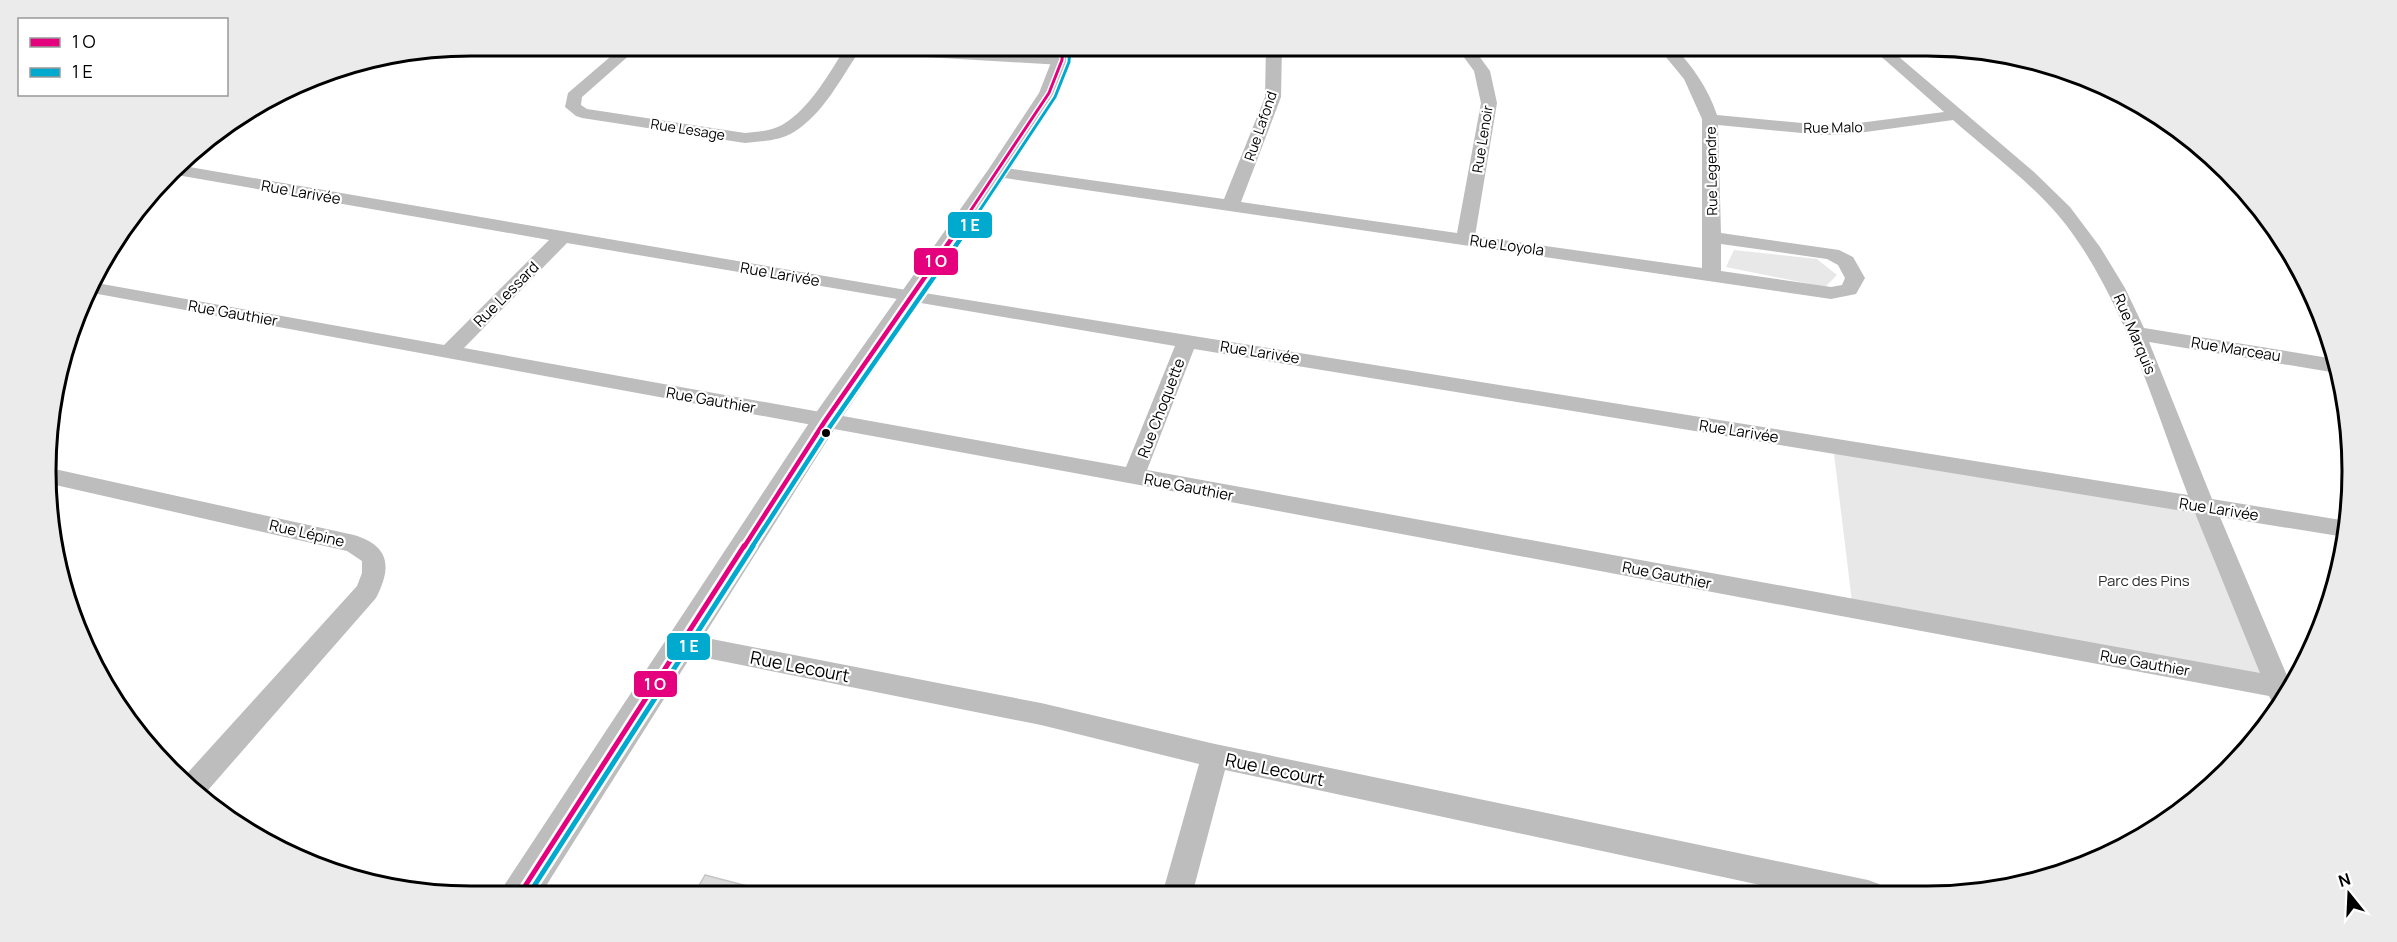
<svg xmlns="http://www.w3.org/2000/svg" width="2397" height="942" font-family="Manrope,sans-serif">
<rect width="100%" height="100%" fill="#fff"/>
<path fill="#e8e8e8" d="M1734 250 1817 259 1837 275 1825 287 1726 267Z
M1833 446 2204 507 2279 688 1853 610Z"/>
<path fill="#dcdcdc" stroke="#c4c4c4" stroke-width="1.5" d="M705 875 759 889 758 896H693Z"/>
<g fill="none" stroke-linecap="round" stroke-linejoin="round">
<path fill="#bdbdbd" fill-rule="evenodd" d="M624 45H641L582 97 581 105 587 109 745 133C758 132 770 131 782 125 810 109 830 72 847 45L1062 55 1070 60 1062 65 858 53C840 80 823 114 794 132 780 141 762 141 745 143L582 118 576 116 565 107 568 93Z
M1266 45H1282L1281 97 1241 202 1457 233 1481 103 1474 71 1455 45H1471L1490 71 1497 103 1475 236 1702 268V119L1684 79 1656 45H1672C1692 65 1708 88 1717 115L1823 125 1851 124 1944 112 1868 45H1885L2034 172 2070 207 2100 247 2125 288 2144 328 2335 359 2337 373 2149 342 2212 499 2347 521 2345 537 2220 517 2288 678 2293 680 2280 707 2274 706 2269 696 1134 484 87 292 91 282 444 345 549 240 171 174 178 165 912 291 2188 495C2154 406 2120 288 2058 215 2028 180 1988 151 1953 120L1851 134 1823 135 1718 125 1721 233 1839 250 1853 257 1865 278 1856 294 1831 299 998 177 992 176 989 172 992 168 998 167 1224 199 1265 97ZM567 243 1175 346 1126 467 464 348ZM1721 244 1827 259 1838 265 1845 278 1842 285 1831 287 1721 271ZM1194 349 2195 513 2260 673 1147 470Z
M50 468 354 535C390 546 392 567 376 598L202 797 183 778 357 586 362 573V561L347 551 51 484Z
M681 633 1041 703 1215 744 1868 880 1879 884 1883 894H1802L1225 770 1192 895H1162L1199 764 1041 725 681 653 672 650 668 643 672 636Z"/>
<path fill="#bdbdbd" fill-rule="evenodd" d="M1053 45H1073L1072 60 1059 93 1009 172 835 428 539 897H499L505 884 815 414 988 170 1039 93 1052 60Z"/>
<defs>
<path id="bus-1-far2" d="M951 240 1049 93 1062 60 1063 45"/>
<path id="bus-1-far1" d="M744 547 825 421 952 238"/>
<path id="bus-1" d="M518 897 744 546"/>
<path id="bus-2-far2" d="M960 240 1055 97 1069 62 1070 45"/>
<path id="bus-2-far1" d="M752 547 831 425 961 238"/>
<path id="bus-2" d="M527 897 753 546"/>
</defs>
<use href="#bus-1-far2" stroke="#fff" stroke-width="6"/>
<use href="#bus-1-far1" stroke="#fff" stroke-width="9"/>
<use href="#bus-1" stroke="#fff" stroke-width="10"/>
<use href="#bus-2-far2" stroke="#fff" stroke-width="6"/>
<use href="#bus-2-far1" stroke="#fff" stroke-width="9"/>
<use href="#bus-2" stroke="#fff" stroke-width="10"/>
<use href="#bus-1-far2" stroke="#e5007d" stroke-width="3"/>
<use href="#bus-1-far1" stroke="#e5007d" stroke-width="4.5"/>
<use href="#bus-1" stroke="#e5007d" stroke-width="5"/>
<use href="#bus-2-far2" stroke="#00a9ce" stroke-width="3"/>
<use href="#bus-2-far1" stroke="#00a9ce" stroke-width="4.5"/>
<use href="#bus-2" stroke="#00a9ce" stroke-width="5"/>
</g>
<circle fill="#000" stroke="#fff" stroke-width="2" cx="826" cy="433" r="5"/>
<g text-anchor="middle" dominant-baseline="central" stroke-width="4.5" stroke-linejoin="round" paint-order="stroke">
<g font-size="14" fill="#000" stroke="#fff">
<text transform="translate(1260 126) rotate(-71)">Rue Lafond</text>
<text transform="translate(1833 127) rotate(-1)">Rue Malo</text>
<text transform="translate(688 129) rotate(9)">Rue Lesage</text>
<text transform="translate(1482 139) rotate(-81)">Rue Lenoir</text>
<text transform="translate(1711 171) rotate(-91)">Rue Legendre</text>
</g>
<g font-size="15" fill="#000" stroke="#fff">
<text transform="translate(301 192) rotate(10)">Rue Larivée</text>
<text transform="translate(1507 245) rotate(8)">Rue Loyola</text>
<text transform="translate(780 274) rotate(10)">Rue Larivée</text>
<text transform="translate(506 294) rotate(-45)">Rue Lessard</text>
<text transform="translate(233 313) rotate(10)">Rue Gauthier</text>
<text transform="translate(2135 334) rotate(67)">Rue Marquis</text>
<text transform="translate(2236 349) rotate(9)">Rue Marceau</text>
<text transform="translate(1260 352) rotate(9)">Rue Larivée</text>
<text transform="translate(711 400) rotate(10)">Rue Gauthier</text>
<text transform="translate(1161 408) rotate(-69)">Rue Choquette</text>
<text transform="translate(1739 431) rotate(9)">Rue Larivée</text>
<text transform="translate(1189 487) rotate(11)">Rue Gauthier</text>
<text transform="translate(2219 509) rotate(9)">Rue Larivée</text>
<text transform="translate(307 533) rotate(13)">Rue Lépine</text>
<text transform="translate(1667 575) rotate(11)">Rue Gauthier</text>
<text transform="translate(2145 663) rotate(10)">Rue Gauthier</text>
</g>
<g font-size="15" fill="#2d2d2d" stroke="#fff">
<text x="2144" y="580">Parc des Pins</text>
</g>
<g font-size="18" fill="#000" stroke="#fff">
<text transform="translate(800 666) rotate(11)">Rue Lecourt</text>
<text transform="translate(1275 769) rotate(12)">Rue Lecourt</text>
</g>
</g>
<path d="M0 0H2397V942H0ZM471 56H1927A415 415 0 0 1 2342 471V471A415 415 0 0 1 1927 886H471A415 415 0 0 1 56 471V471A415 415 0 0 1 471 56Z" fill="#ebebeb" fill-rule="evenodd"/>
<path fill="none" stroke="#000" stroke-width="3" d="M471 56H1927A415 415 0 0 1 2342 471V471A415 415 0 0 1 1927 886H471A415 415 0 0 1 56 471V471A415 415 0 0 1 471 56Z"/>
<g stroke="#fff" stroke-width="2">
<rect x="947" y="211" width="46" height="28" rx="6" fill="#00a9ce"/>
<rect x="913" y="247" width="46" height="29" rx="6" fill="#e5007d"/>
<rect x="666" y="632" width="45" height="29" rx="6" fill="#00a9ce"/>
<rect x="633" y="670" width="45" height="28" rx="6" fill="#e5007d"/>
</g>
<g font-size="16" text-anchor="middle" font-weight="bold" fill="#fff">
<text x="970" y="231">1 E</text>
<text x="936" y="267">1 O</text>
<text x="689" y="652">1 E</text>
<text x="655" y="690">1 O</text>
</g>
<rect x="18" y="18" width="210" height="78" fill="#ffffff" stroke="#999999" stroke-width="1.5"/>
<rect x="30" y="38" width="30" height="9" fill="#e5007d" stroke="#999999" stroke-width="1.5"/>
<text x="72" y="48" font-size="18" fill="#000000">1 O</text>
<rect x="30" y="68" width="30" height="9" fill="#00a9ce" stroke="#999999" stroke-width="1.5"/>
<text x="72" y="78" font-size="18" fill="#000000">1 E</text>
<g transform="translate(2349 894) rotate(342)" stroke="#ffffff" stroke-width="4.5" paint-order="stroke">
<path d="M0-4.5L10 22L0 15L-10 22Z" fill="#000000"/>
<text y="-9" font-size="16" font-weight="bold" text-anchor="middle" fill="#000000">N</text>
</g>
</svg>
